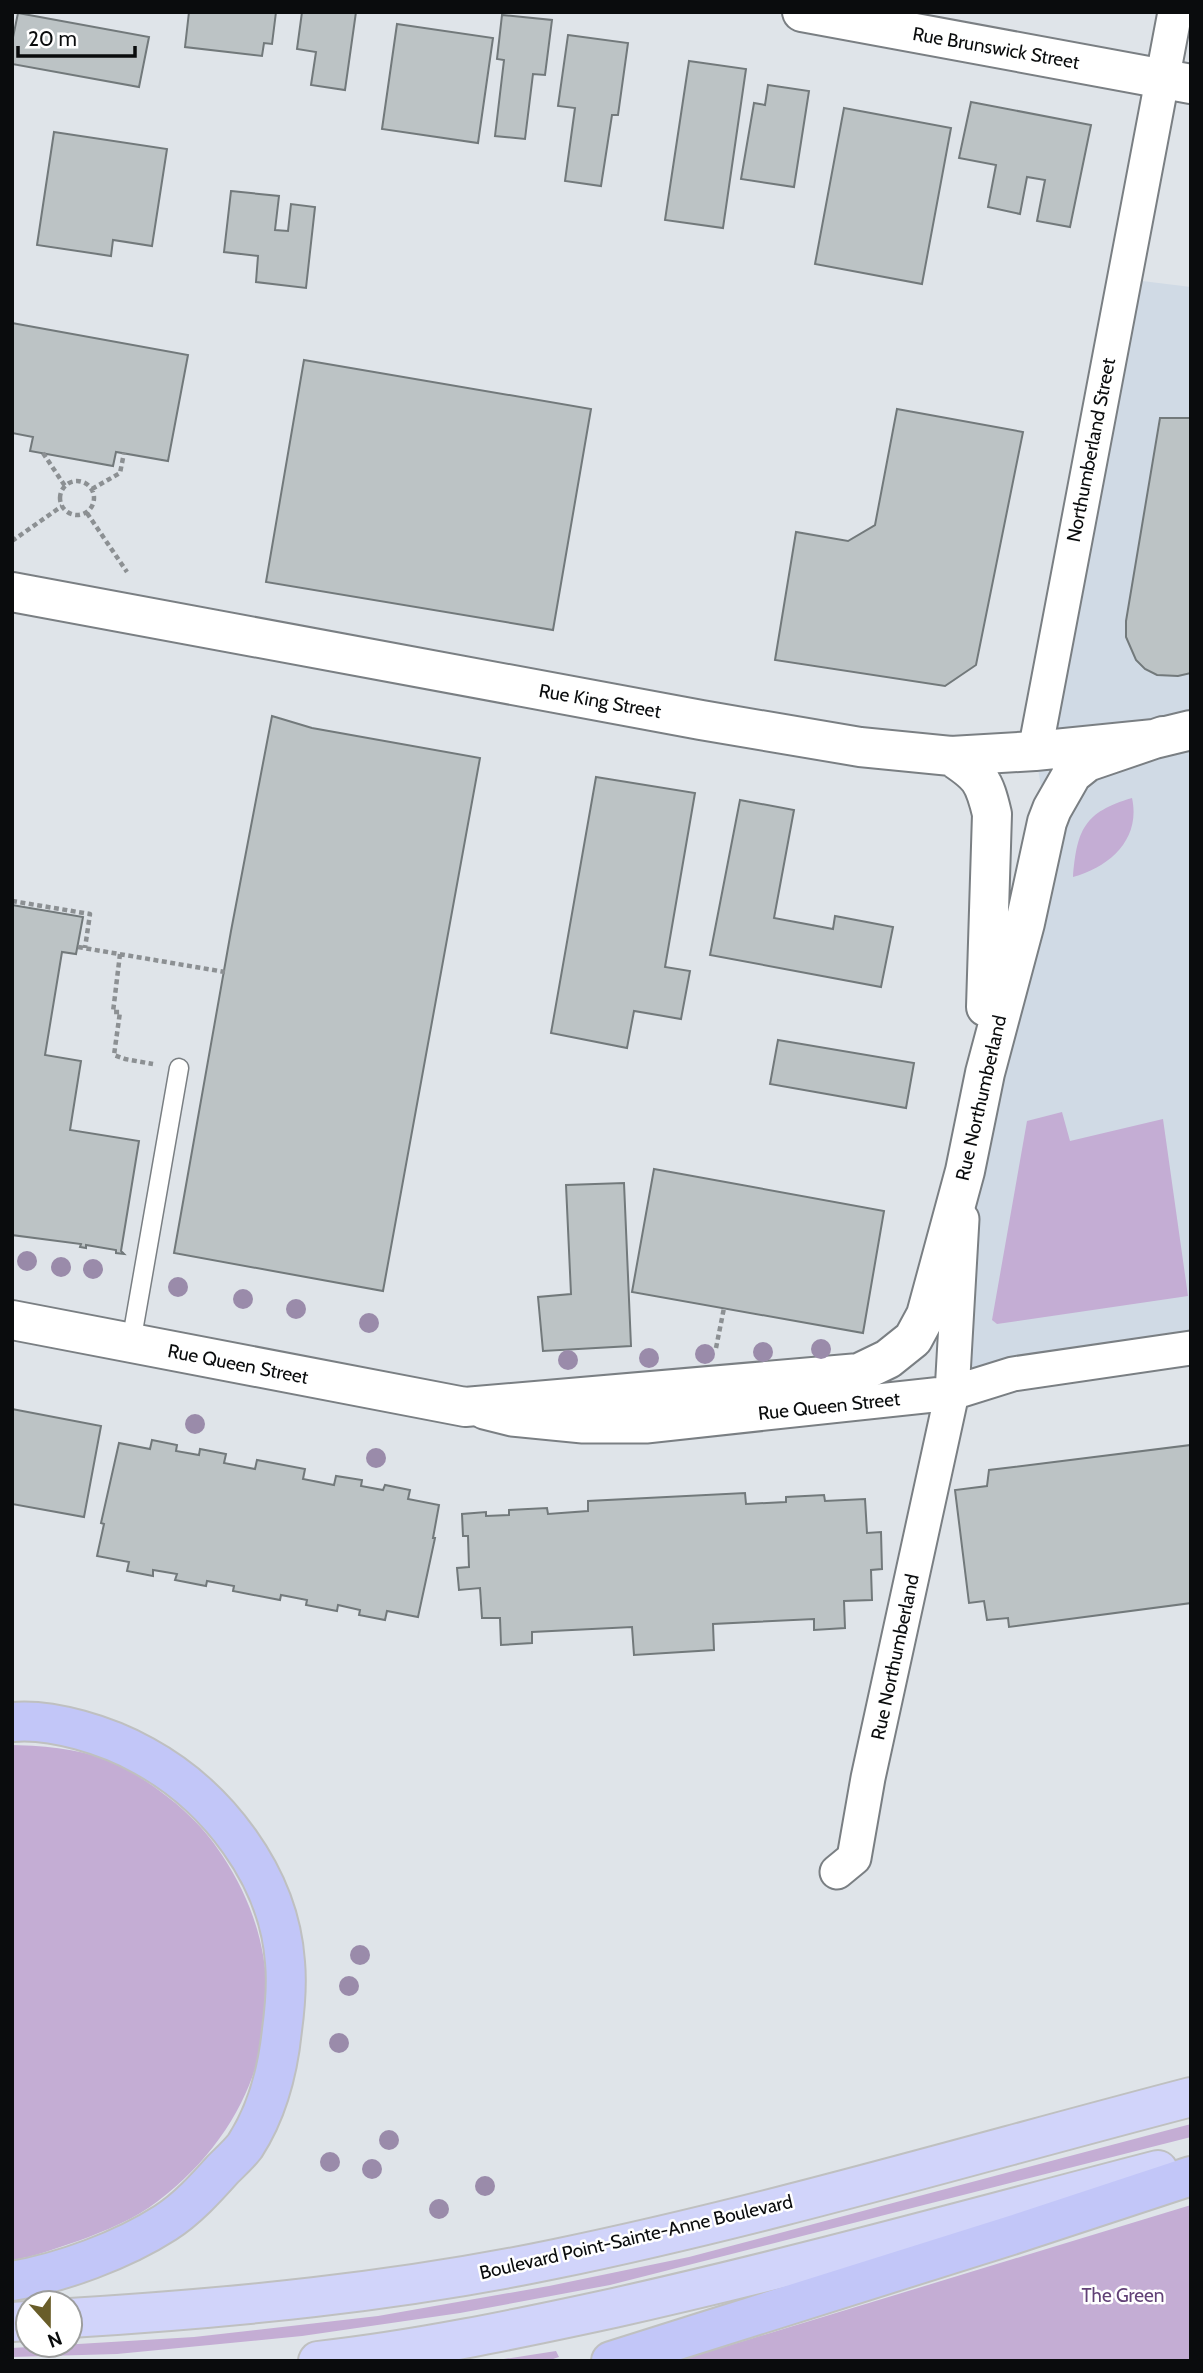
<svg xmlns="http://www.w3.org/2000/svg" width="1203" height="2373" font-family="Cabin,sans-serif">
<rect width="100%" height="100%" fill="#dfe4e9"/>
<path fill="#d0dae5" d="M1126 279 1191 287V1357L952 1393 965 1171 1047 822 1035 751Z"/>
<path fill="#c4add4" d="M1132 798C1141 839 1110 867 1073 877 1077 830 1084 812 1132 798Z
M1062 1112 1070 1141 1163 1119 1188 1296 997 1324 992 1320 1027 1121Z
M12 1745C49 1746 81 1749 116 1763 124 1766 131 1772 138 1776 172 1798 200 1821 222 1855 302 1975 271 2115 158 2201 135 2219 105 2231 78 2241 56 2248 35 2257 12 2260Z
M1191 2124V2137L610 2285 460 2313 302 2336 117 2354 12 2357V2348L194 2337 378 2316 549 2286 689 2257Z
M1191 2205V2361H678Z
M556 2351 559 2357 547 2361H491Z"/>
<path fill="#bcc3c5" stroke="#72797b" stroke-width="2" d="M189 12H276L272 44 264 43 262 56 185 47Z
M302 12H356L345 90 311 85 316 52 297 49Z
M18 13 149 37 139 87 12 64V42Z
M502 15 552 20 545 75 533 74 525 139 495 136 504 60 497 59Z
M397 24 493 38 478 143 382 129Z
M568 35 628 43 618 115H612L601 186 565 181 575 108 558 106Z
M689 61 746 69 723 228 665 220Z
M768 85 809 91 794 187 741 179 754 103 765 105Z
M971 102 1091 125 1070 227 1037 221 1045 180 1027 177 1020 214 988 207 996 165 959 158Z
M844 108 951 128 922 284 815 264Z
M54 132 167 149 152 246 113 240 111 256 37 245Z
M231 191 279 196 275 230 288 231 291 204 315 207 306 288 256 282 258 256 224 252Z
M12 323 188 355 168 461 116 452 113 466 30 451 33 437 12 433Z
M304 360 591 409 553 630 266 582Z
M897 409 1023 432 976 665 945 686 775 660 796 532 848 541 875 525Z
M1160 418H1191V673L1178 676 1157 675 1145 669 1136 660 1126 637V621Z
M272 716 312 728 480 758 383 1291 174 1253 231 931Z
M596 777 695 793 665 967 690 971 681 1019 634 1011 627 1048 551 1033Z
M740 800 794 810 774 918 833 929 835 916 893 927 881 987 710 955Z
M12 905 83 917 76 954 62 952 45 1055 81 1061 70 1130 139 1141 121 1251 124 1254 116 1253V1250L86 1245V1248L80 1247 81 1244 12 1235Z
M778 1040 914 1063 906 1108 770 1084Z
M654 1169 884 1211 863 1333 632 1292Z
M624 1183 631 1346 543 1351 538 1297 571 1294 566 1185Z
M12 1409 101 1426 84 1517 12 1504Z
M152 1440 177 1445 176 1451 199 1455 200 1449 226 1454 224 1463 255 1469 257 1460 305 1469 303 1479 334 1485 336 1476 362 1480 361 1486 383 1490 385 1485 410 1490 408 1499 439 1505 433 1538H435L418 1617 387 1611 385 1620 359 1615 360 1610 338 1605 337 1611 306 1605 307 1600 281 1595 280 1600 233 1591 234 1586 207 1581 206 1586 175 1580 177 1574 153 1570V1576L127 1571 129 1562 97 1556 104 1524 101 1523 119 1443 150 1449Z
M1191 1445V1603L1009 1627 1008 1618 987 1620 984 1601 969 1603 955 1490 987 1486 989 1470Z
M745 1493 746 1504 786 1502V1497L824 1495 825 1501 865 1499 867 1533 881 1532 882 1569 871 1570 872 1600 844 1601 845 1628 814 1630V1619L713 1624 714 1650 634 1655 632 1627 532 1632V1643L501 1645 500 1618H482L480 1588 459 1590 457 1568 469 1567 468 1536H463L462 1514 486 1512V1516L509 1515V1510L547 1508 548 1514 588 1511V1501Z"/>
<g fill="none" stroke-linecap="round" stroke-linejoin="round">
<defs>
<path id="service" d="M131 1343 179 1068"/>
<path id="minor" d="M1035 751 1175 12
M484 1412 512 1419 583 1426H646L952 1393 1013 1374 1191 1348
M837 1872 854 1858 868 1778 952 1393 962 1219"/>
<path id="secondary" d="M802 12 1191 84
M12 592 701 720 860 747 951 756 1035 751 1154 739 1191 730
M951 756C980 775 984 780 992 814L986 1007
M12 1320 465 1407 859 1373 888 1359 913 1339 926 1315 965 1171 985 1073 1025 923 1047 822 1052 809 1072 774 1087 762 1163 736"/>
<path id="primary" d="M70 2318C232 2308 396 2292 555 2259 768 2215 980 2152 1191 2097
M12 2322 28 2321
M318 2361C417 2350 517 2329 614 2308 797 2267 977 2217 1158 2170"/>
<path id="trunk" d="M12 1722C52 1718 109 1736 144 1756 217 1796 279 1876 285 1962 287 1984 285 2008 282 2030 278 2069 267 2112 245 2146 239 2154 230 2162 223 2169 206 2188 187 2209 165 2223 123 2250 61 2273 12 2281
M611 2361 1018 2233 1191 2176"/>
</defs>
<use href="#service" stroke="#7a7f83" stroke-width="21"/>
<use href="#minor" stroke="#7a7f83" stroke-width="37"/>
<use href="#secondary" stroke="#7a7f83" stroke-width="42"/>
<use href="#primary" stroke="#bfc0c0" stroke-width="42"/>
<use href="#trunk" stroke="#bfc0c0" stroke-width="42"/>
<path stroke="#8c9093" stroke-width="4.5" stroke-dasharray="5 3.5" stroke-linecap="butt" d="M43 453 65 486
M60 498a17 17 0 1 1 34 0a17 17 0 1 1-34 0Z
M92 489 120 473 124 453
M87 513 127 572
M12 541 62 506
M12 901 90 914 85 948
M78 947 225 972
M120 954 113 1012H120L114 1055 125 1059 153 1064
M716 1348 724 1308"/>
<use href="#service" stroke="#fff" stroke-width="18"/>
<use href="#minor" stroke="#fff" stroke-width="33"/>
<use href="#secondary" stroke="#fff" stroke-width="38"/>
<use href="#primary" stroke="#d1d4fa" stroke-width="38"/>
<use href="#trunk" stroke="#c2c6f8" stroke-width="38"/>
</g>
<g fill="#9a8baa">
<circle cx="27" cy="1261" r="10"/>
<circle cx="61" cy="1267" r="10"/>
<circle cx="93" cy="1269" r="10"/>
<circle cx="178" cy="1287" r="10"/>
<circle cx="243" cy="1299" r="10"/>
<circle cx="296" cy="1309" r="10"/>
<circle cx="369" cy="1323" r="10"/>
<circle cx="821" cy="1349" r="10"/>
<circle cx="763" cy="1352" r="10"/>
<circle cx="705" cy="1354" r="10"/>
<circle cx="649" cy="1358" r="10"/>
<circle cx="568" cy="1360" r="10"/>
<circle cx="195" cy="1424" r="10"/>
<circle cx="376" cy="1458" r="10"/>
<circle cx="360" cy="1955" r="10"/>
<circle cx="349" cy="1986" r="10"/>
<circle cx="339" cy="2043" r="10"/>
<circle cx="389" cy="2140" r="10"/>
<circle cx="330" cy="2162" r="10"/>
<circle cx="372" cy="2169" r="10"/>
<circle cx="485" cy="2186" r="10"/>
<circle cx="439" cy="2209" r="10"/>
</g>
<g text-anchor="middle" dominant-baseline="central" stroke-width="5" stroke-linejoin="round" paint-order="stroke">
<g font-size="19" fill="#0a0c0d" stroke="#fff">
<text transform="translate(996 48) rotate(10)">Rue Brunswick Street</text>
<text transform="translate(1091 450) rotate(-79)">Northumberland Street</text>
<text transform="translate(600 701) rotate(10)">Rue King Street</text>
<text transform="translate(981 1098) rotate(-77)">Rue Northumberland</text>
<text transform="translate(238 1364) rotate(11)">Rue Queen Street</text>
<text transform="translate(829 1406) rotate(-6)">Rue Queen Street</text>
<text transform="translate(895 1657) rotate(-78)">Rue Northumberland</text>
<text transform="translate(636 2237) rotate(-13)">Boulevard Point-Sainte-Anne Boulevard</text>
</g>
<g font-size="19" fill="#624277" stroke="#fff">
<text x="1123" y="2295">The Green</text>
</g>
</g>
<rect width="1203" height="2373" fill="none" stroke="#0a0c0d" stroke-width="28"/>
<g transform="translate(49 2324) rotate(159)"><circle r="33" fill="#ffffff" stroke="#9d9e9e" stroke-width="2"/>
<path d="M0-5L12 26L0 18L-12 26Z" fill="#695d29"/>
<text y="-10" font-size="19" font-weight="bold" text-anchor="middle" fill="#0a0c0d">N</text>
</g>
<path d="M18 46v10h117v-10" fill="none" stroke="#0a0c0d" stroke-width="3.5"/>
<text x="28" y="46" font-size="21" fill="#0a0c0d" stroke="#ffffff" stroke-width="5" paint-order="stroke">20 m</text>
</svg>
